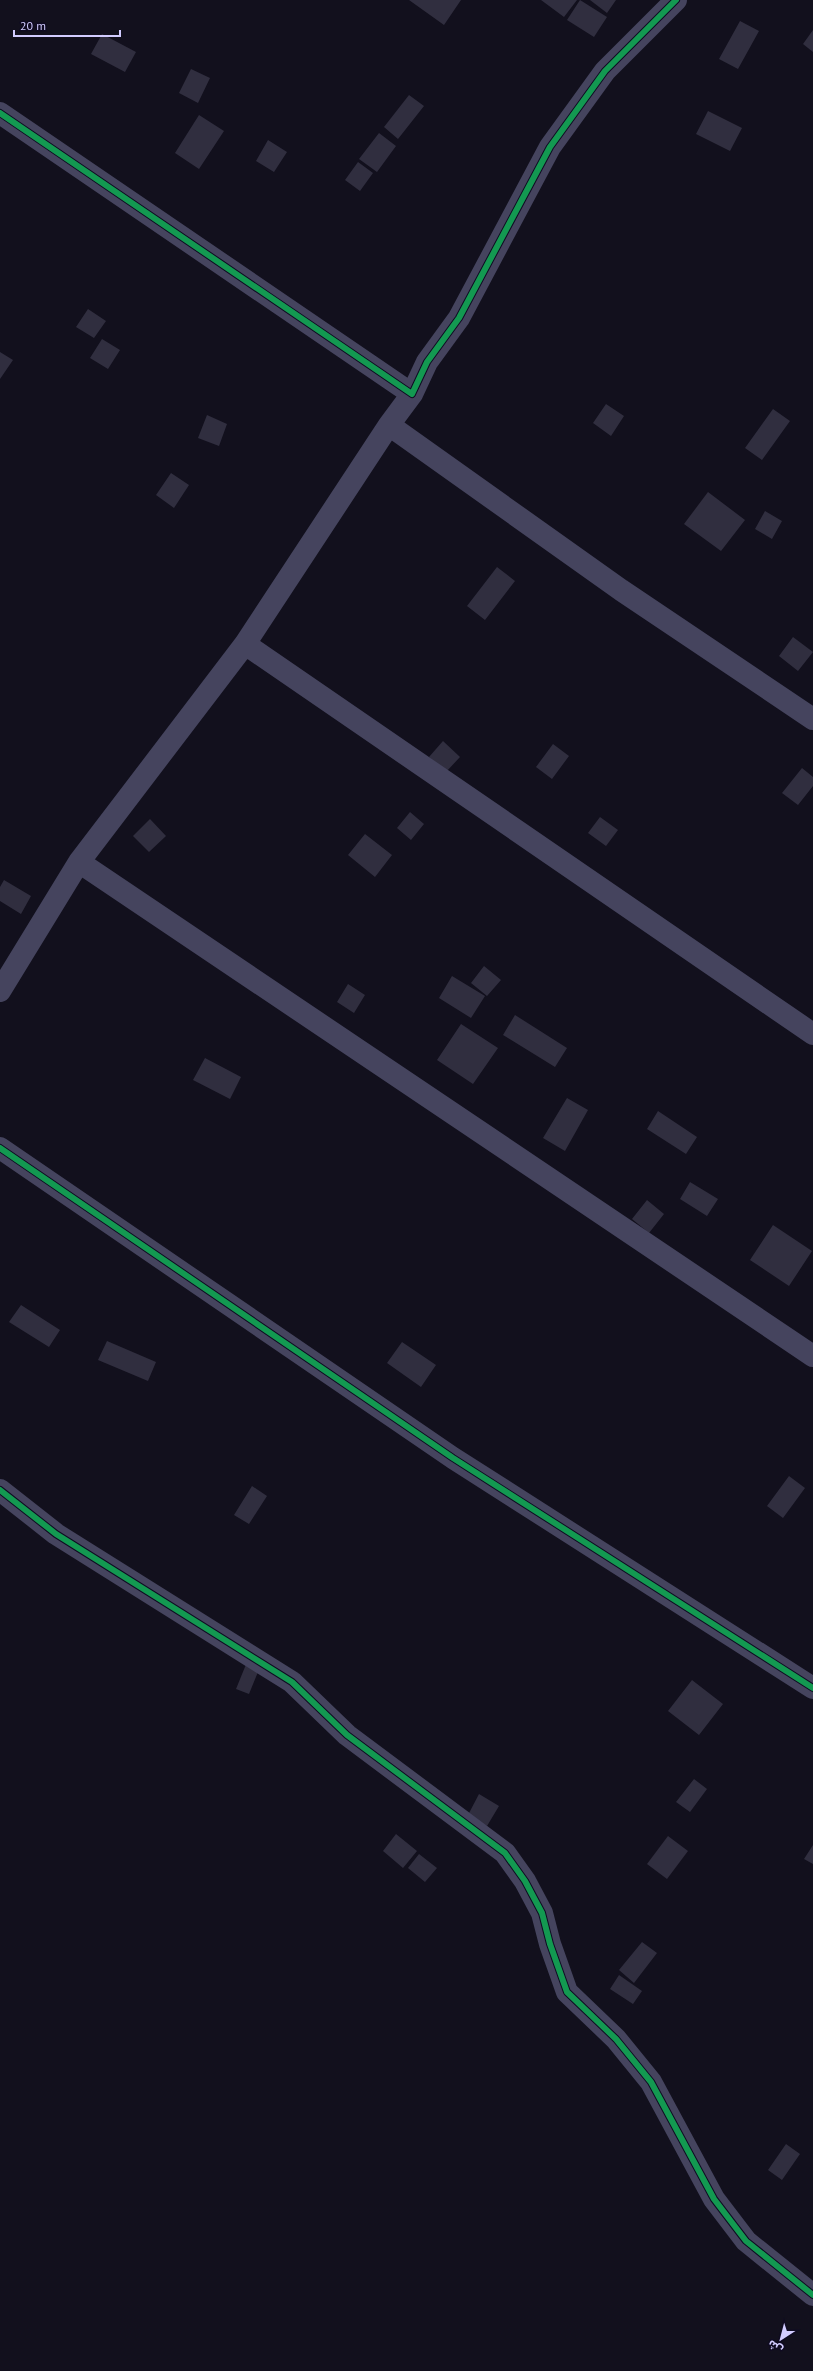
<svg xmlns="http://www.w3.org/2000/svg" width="813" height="2371" font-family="'PT Sans','Noto Sans Arabic',sans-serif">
<rect width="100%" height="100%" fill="#12101d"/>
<path fill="#302e3f" d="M409 0H461L444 25Z
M541 0H577L564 17Z
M580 0 607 17 594 37 567 20Z
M590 0H616L607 13Z
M740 21 759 31 738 69 719 59Z
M813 30V52L803 44Z
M102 34 136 52 125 72 91 54Z
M191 69 210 78 198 103 179 93Z
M409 95 424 106 398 139 384 127Z
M708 111 742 128 730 151 696 134Z
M199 115 224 131 199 169 175 153Z
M379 133 396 146 377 172 359 159Z
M268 140 287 152 274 172 256 161Z
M358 162 373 173 360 191 345 180Z
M88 309 106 321 94 338 76 327Z
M102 339 120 350 108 369 90 358Z
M0 352 13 360 0 379Z
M606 404 624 416 611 436 593 423Z
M773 409 790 421 762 460 745 448Z
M207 415 227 424 219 446 198 438Z
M171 473 189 485 174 508 156 495Z
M708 492 745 520 721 551 684 524Z
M765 511 782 521 772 539 755 529Z
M497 567 515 581 485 620 467 606Z
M793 637 813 652 798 671 779 656Z
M443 741 460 757 446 772 429 757Z
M553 744 569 756 552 779 536 767Z
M802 768 813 777V786L798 805 782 793Z
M410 812 424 824 411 840 397 828Z
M600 817 618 830 606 846 588 833Z
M150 819 166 836 149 852 133 836Z
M365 834 392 855 375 877 348 855Z
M4 880 31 896 21 914 0 901V887Z
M484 966 501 980 487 996 471 983Z
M452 976 485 996 471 1018 439 998Z
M348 984 365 995 354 1013 337 1002Z
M515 1015 567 1048 555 1067 503 1035Z
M461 1024 498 1048 473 1084 437 1060Z
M205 1058 241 1077 230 1099 193 1080Z
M567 1098 588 1110 565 1151 543 1138Z
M658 1111 697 1137 686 1154 647 1129Z
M690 1182 718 1199 707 1216 680 1199Z
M647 1200 664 1214 649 1233 632 1219Z
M773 1225 812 1251 789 1286 750 1260Z
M21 1305 60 1330 49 1347 9 1322Z
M107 1341 156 1362 148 1381 98 1360Z
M402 1342 436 1365 421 1387 387 1363Z
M789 1476 805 1488 783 1518 767 1506Z
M252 1486 267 1496 249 1524 234 1515Z
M247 1662 260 1667 249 1694 236 1689Z
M692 1680 723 1704 699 1735 668 1711Z
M694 1779 707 1789 690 1812 676 1802Z
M479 1794 499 1806 487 1826 468 1815Z
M396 1834 417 1851 403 1868 383 1851Z
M668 1836 688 1851 667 1879 647 1864Z
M813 1845V1864L804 1859Z
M419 1854 437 1868 425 1882 408 1868Z
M642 1942 657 1953 634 1983 619 1970Z
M619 1975 642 1991 633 2004 610 1989Z
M786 2144 800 2154 782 2180 768 2170Z"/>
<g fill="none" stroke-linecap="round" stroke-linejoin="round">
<path stroke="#45445e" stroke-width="22" d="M0 113 412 394 427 362 459 318 550 147 605 71 676 0
M412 394 389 425 621 590 813 719
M245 644 813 1034
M79 862 813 1356
M0 991 79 862 245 644 389 425
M0 1148 453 1458 813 1688
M0 1490 56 1534 292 1682 347 1735 505 1853 525 1881 542 1913 550 1944 567 1992 616 2039 651 2082 714 2199 746 2241 813 2295"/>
<defs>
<path id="cycleway" d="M0 113 412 394 427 362 459 318 550 147 605 71 676 0
M0 1148 453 1458 813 1688
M0 1490 56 1534 292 1682 347 1735 505 1853 525 1881 542 1913 550 1944 567 1992 616 2039 651 2082 714 2199 746 2241 813 2295"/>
</defs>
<use href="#cycleway" stroke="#0f0b22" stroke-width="8"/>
<use href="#cycleway" stroke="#139951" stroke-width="6"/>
</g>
<g transform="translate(781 2339) rotate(216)" stroke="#0f0b22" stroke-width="3" paint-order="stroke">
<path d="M0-3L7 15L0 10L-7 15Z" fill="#d2ccff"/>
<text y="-6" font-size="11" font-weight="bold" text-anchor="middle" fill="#d2ccff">ش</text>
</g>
<path d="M14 30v6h106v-6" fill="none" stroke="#d2ccff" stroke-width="2"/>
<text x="20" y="30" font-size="12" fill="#d2ccff" stroke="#0f0b22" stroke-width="3" paint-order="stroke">20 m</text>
</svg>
